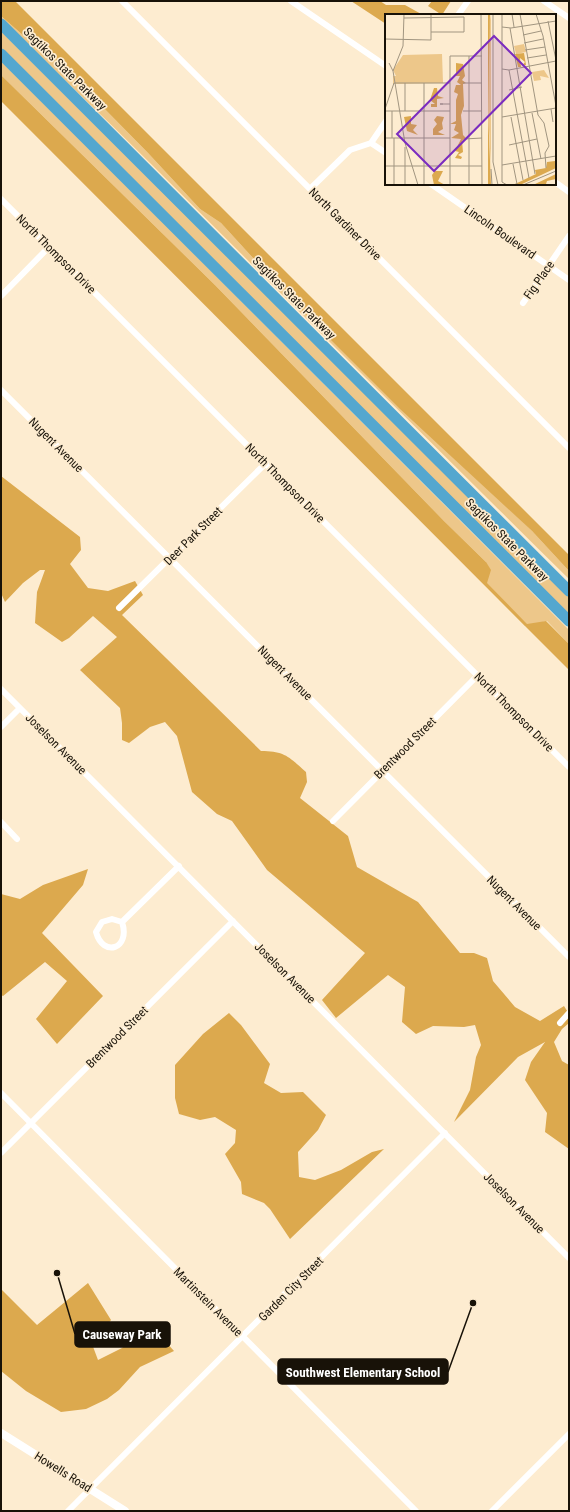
<svg xmlns="http://www.w3.org/2000/svg" width="570" height="1512" font-family="'Roboto Condensed',sans-serif">
<rect width="100%" height="100%" fill="#fdecd0"/>
<path fill="#edc78a" d="M1 16 89 93 148 153 200 209 221 223 296 305 532 531 569 571V579C429 441 290 302 150 163 101 114 50 67 1 18Z
M1 31 569 596V616L1 48Z
M1 60 569 630V644L547 621 525 626 485 585 486 562 444 521 215 285 1 75Z"/>
<path fill="#dca94e" d="M1 1H15L569 555V571L532 531 400 409 296 305 221 223 200 209 148 153 89 93 1 16Z
M351 1H380L386 5H405L423 15H386V24Z
M432 1H451L442 15 428 6Z
M1 75 215 285 444 521 486 562 491 570 487 583 525 622 527 624 546 621 569 644V670L1 101Z
M1 476 80 537 81 550 70 564 88 588 108 591 135 581 143 595 122 615 261 751C285 751 289 757 306 772L307 782 300 798 348 836 357 867 418 902 460 953H474L487 958 493 981 515 1007 540 1021 564 1006 569 1014V1023L562 1029 554 1042 562 1061 569 1065V1149L545 1132 547 1113 525 1080 531 1062 545 1042 518 1057 454 1122 470 1090 476 1057 481 1045 475 1025 464 1027 433 1026 416 1034 402 1022 405 987 388 975 336 1018 322 1000 365 953 267 870 232 821 217 814 192 792 177 736 165 722 150 727 129 743 122 740V723L120 708 80 670 117 637 93 616 69 638 62 642 35 623 37 592 45 570H40L23 583 5 602 1 593Z
M88 869 83 885 42 933 103 996 57 1044 36 1019 67 981 45 962 3 996 1 995V894L20 899 43 885Z
M229 1013 241 1025 270 1064 264 1083 281 1093 303 1092 326 1115 318 1130 298 1152 299 1177 315 1180 341 1170 372 1152 384 1149 290 1239 270 1209 264 1203 242 1194 241 1182 225 1154 235 1143 236 1130 215 1117 200 1120 179 1114 175 1098V1065L203 1034Z
M88 1283 111 1320 92 1344 98 1360 122 1348 142 1333 166 1342 174 1351 140 1367 119 1390 107 1399 86 1409 61 1412 26 1391 1 1371V1289L37 1325Z"/>
<g fill="none" stroke-linecap="round" stroke-linejoin="round">
<path stroke="#fff" stroke-width="6" d="M122 1 569 448
M291 1 386 66
M544 1 569 18
M458 15 468 1
M371 143 386 121
M555 182 569 192
M431 184 569 280
M310 189 350 150 371 143 386 153
M1 199 569 767
M1 296 49 247
M523 303 569 236
M1 390 569 957
M119 608 266 463
M1 689 569 1258
M1 727 20 708
M333 821 478 675
M1 822 17 839
M122 922C131 949 103 958 96 932L102 922 112 919 122 922 179 866
M560 1023 569 1013
M1 1093 416 1511
M1 1153 233 921
M68 1511 445 1133
M492 1511 569 1434"/>
<path stroke="#fff" stroke-width="8" d="M1 1433 125 1511"/>
<path stroke="#54a7cf" stroke-width="11" d="M1 24 569 591
M1 54 569 621"/>
</g>
<g text-anchor="middle" dominant-baseline="central" stroke-width="3.5" stroke-linejoin="round" paint-order="stroke">
<g font-size="12" fill="#181208" stroke="#fdecd0">
<text transform="translate(65 69) rotate(45)">Sagtikos State Parkway</text>
<text transform="translate(345 224) rotate(45)">North Gardiner Drive</text>
<text transform="translate(500 232) rotate(35)">Lincoln Boulevard</text>
<text transform="translate(56 254) rotate(45)">North Thompson Drive</text>
<text transform="translate(539 280) rotate(-55)">Fig Place</text>
<text transform="translate(294 298) rotate(45)">Sagtikos State Parkway</text>
<text transform="translate(56 445) rotate(45)">Nugent Avenue</text>
<text transform="translate(285 483) rotate(45)">North Thompson Drive</text>
<text transform="translate(193 536) rotate(-45)">Deer Park Street</text>
<text transform="translate(507 540) rotate(45)">Sagtikos State Parkway</text>
<text transform="translate(285 673) rotate(45)">Nugent Avenue</text>
<text transform="translate(514 712) rotate(45)">North Thompson Drive</text>
<text transform="translate(56 744) rotate(45)">Joselson Avenue</text>
<text transform="translate(405 748) rotate(-45)">Brentwood Street</text>
<text transform="translate(514 903) rotate(45)">Nugent Avenue</text>
<text transform="translate(285 973) rotate(45)">Joselson Avenue</text>
<text transform="translate(117 1037) rotate(-45)">Brentwood Street</text>
<text transform="translate(514 1203) rotate(45)">Joselson Avenue</text>
<text transform="translate(291 1289) rotate(-45)">Garden City Street</text>
<text transform="translate(208 1302) rotate(45)">Martinstein Avenue</text>
<text transform="translate(63 1472) rotate(32)">Howells Road</text>
</g>
</g>
<g transform="translate(385 14)">
<rect width="171" height="171" fill="#fdecd0"/>
<path d="M106 0V149L107 171 103 97V18ZM139 30 141 38 131 40 129 32ZM57 40 58 69 8 70V62H11L8 56 18 41ZM159 56 164 64 155 62 156 66 149 67 147 58Z" fill="#edc78a"/>
<path d="M103 0H105L103 97 106 171H103ZM139 39 141 51 137 52 140 48 135 44 136 53H133L130 40ZM71 49 78 50 80 62 77 66 81 69 78 70 79 92 76 101 78 121 81 124 77 127 78 138 73 141 77 143 76 145 70 144 74 138 70 137 76 125 66 124 74 119 69 116 71 110H65L71 107V86L73 80 69 78 71 71H76L72 68 75 62H71ZM49 74H52L53 82 59 84 52 85V93H46V90H50L45 86ZM26 102V110L32 111 28 116 33 121 22 117 19 103ZM52 102 59 103 57 109 58 115 53 118 60 121H48V115L52 110 49 106ZM170 147 171 154 135 171H128L151 160 150 156 161 154 162 148ZM50 157H58L53 167 60 171H49L47 161ZM171 160V165L162 167 161 170 148 171Z" fill="#dca94e"/>
<path fill="none" stroke="#a19580" stroke-width="1" d="M96 0 97 171M108 0V148L113 171M117 0V168L122 171M127 0 129 13M135 0 153 101 159 109 164 132 160 139 161 154M151 0 158 22 171 92M19 4 79 3M163 7 171 46M117 13 126 14 171 7M125 14 150 160M46 18H79V3M138 21 156 17M0 25 46 26V0M139 29 158 25M140 36 160 33M84 42V171M142 44 161 41M4 49 8 57 20 129 33 171M117 55 124 56 144 164M124 56 171 47M8 57 18 32 19 0M9 69H65M78 69H97M124 76 137 73M58 90H55H65M0 95 9 69M166 95 168 108M0 97H65M7 97V124M20 97V69M78 97H97M147 99 156 145M117 103 171 94M126 103 138 166M0 124H65M9 124V171M79 125 97 124M124 131 152 125M117 151 171 142M0 152H97M106 155 107 171M20 171V133M39 171V69M65 171V42H97M127 171 132 170 128 150M138 171 171 157"/>
<path fill="#7b2cbf" fill-opacity="0.15" stroke="#7b2cbf" stroke-width="2" d="M109 22 146 59 49 157 12 120Z"/>
<rect width="171" height="171" fill="none" stroke="#181208" stroke-width="2"/>
</g>
<path fill="none" stroke="#181208" stroke-width="1.5" d="M57 1273L75 1334M473 1303L448 1372"/>
<g fill="#181208" stroke="#fdecd0" stroke-width="1.5">
<circle cx="57" cy="1273" r="4"/>
<circle cx="473" cy="1303" r="4"/>
</g>
<g fill="#181208" stroke="#181208" stroke-width="1.5">
<rect x="75" y="1322" width="95" height="25" rx="4"/>
<rect x="278" y="1359" width="170" height="25" rx="4"/>
</g>
<g font-size="13" text-anchor="middle" font-weight="bold" fill="#fff">
<text x="122" y="1339">Causeway Park</text>
<text x="363" y="1377">Southwest Elementary School</text>
</g>
<rect width="570" height="1512" fill="none" stroke="#181208" stroke-width="4"/>
</svg>
